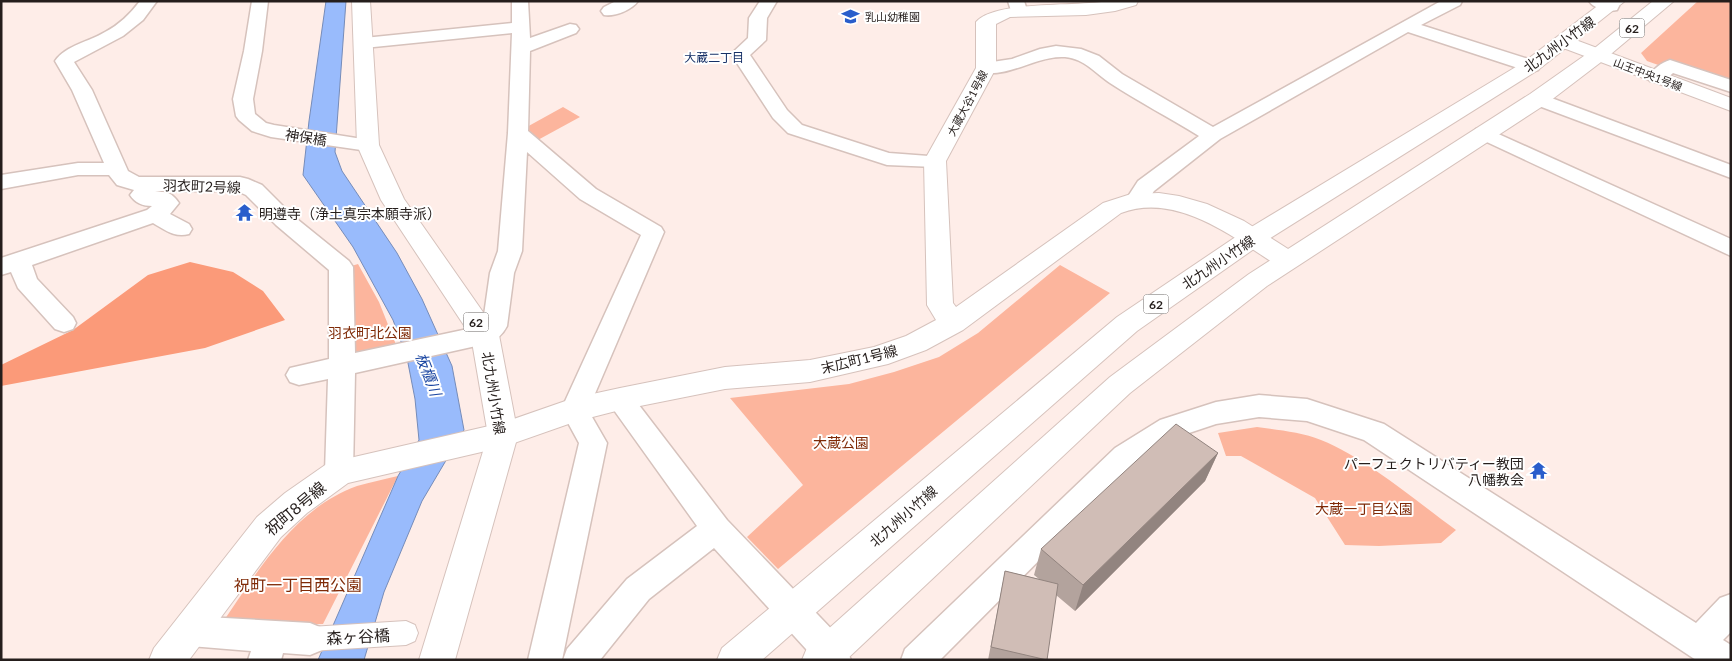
<svg xmlns="http://www.w3.org/2000/svg" width="1732" height="661" font-family="Lato,'Noto Sans JP',sans-serif">
<rect width="100%" height="100%" fill="#feede8"/>
<path fill="#fcb59d" d="M1698 1 1731 2V91L1647 61 1641 53Z
M563 107 580 117 536 141 525 128Z
M358 264 379 302 397 347 361 355 353 351 348 267Z
M1060 265 1110 293 778 569 747 537 803 485 730 398 849 384 894 372 939 357 978 333Z
M1257 427C1278 430 1301 432 1321 440 1366 458 1416 501 1456 530L1441 543 1379 546 1345 545 1315 498 1241 456H1226L1218 433Z
M398 476 323 624 220 626C257 573 293 509 357 486 371 482 385 479 398 476Z"/>
<path fill="#fb9a79" d="M190 262 233 272 263 291 285 320 205 348 1 386V365L73 330 148 275Z"/>
<path fill="#99bbfc" stroke="#768cb9" d="M326 1H346L335 152 342 171 397 253 422 299 452 366 464 430 422 501 384 592 364 660H318L398 476 419 440 415 399 407 358 393 320 353 247 303 175 309 121Z"/>
<g fill="none" stroke-linecap="round" stroke-linejoin="round">
<defs>
<path id="pedestrian" d="M406 621 415 625 418 633 415 641 406 645 310 651 301 647 298 639 301 631 310 627Z"/>
<path id="minor" d="M140 1H157L143 20 123 36 74 62 92 90 128 171 139 177H240L248 179 262 185 292 215 349 261 353 267 355 353 477 327 483 322 490 273 498 251 508 133 512 33 364 48 358 47 355 43 358 39 364 38 512 23V1H528L530 38 570 24 576 25 579 29 576 33 530 51 528 131 596 189 661 227 664 232 588 410 607 443 562 660H528L579 443 561 410 641 235 580 199 527 152 522 251 514 273 507 326C502 336 495 341 485 344L355 373 353 472 349 480 339 484 329 480 325 472 328 379 299 385 290 382 286 375 290 368 329 359V270L276 225 246 195 237 191H155C165 193 170 190 179 203L170 214 189 224 192 229 189 234C175 238 165 230 153 223L32 265 37 279 73 317 76 323 73 329 64 332 55 329 18 288 11 272 1 275V258L147 210 152 206C143 206 135 203 130 195L134 190 117 185 109 175H78L1 189V175L78 163H104L72 90 55 61C66 45 89 42 105 32 119 25 131 13 140 1Z
M252 1H268L262 51 253 99 255 114 266 123 274 125 375 141 378 145 375 149 368 151 271 137 252 131 239 120 236 116 233 99 244 51Z
M616 1H638C632 10 614 17 604 15L601 11 604 7Z
M760 1H777L767 18 766 40 750 55 787 110 802 125 889 153 942 157 945 161 942 165 935 167 887 165 788 133 773 118 731 54 748 38 749 18Z
M1008 1H1024L1027 10 1024 14 1018 15 1012 14Z
M1441 1H1462L1460 5 1421 25 1538 62 1540 66 1538 70 1531 72 1524 70 1408 32 1220 139 1154 191 1144 206 1136 208 1128 206 1125 201 1138 181 1199 136C1170 118 1139 102 1110 83 1095 73 1085 59 1065 57 1036 55 1009 79 979 72L977 68 979 64 1012 59 1040 49 1056 46 1081 49 1099 56 1122 74 1213 127Z
M1589 1H1614L1619 6 1617 10C1608 12 1594 9 1589 1Z
M1670 60 1731 80V92L1673 73C1665 80 1661 84 1650 81L1648 77C1653 69 1661 63 1670 60Z
M1538 93 1731 165V178L1531 103 1528 99 1531 95Z
M1483 127 1731 239V256L1476 137 1473 133 1476 129Z
M620 389 629 392 727 520 842 640 851 660H816L714 548 649 599 600 660H563L567 649 627 579 697 526 611 406 607 399 611 392Z
M1259 395 1307 399 1384 424 1696 623 1720 598 1731 594V632L1723 640 1731 645V660H1696L1364 440 1307 421 1259 417 1216 424 1180 436 1135 464 940 660H901L905 649 1115 448 1160 420 1216 402Z
M190 616 310 623 322 628 326 639 322 650 310 655 283 653 281 660H248L251 651 190 646 179 642 174 631 179 620Z"/>
<path id="tertiary" d="M1108 1H1138L1136 5 1115 11 1086 15 1010 17 996 24V68L946 161 953 303 956 307 1103 203 1131 194 1159 193 1179 196 1207 204 1244 221 1296 254 1300 260 1296 266 1287 269 1278 266C1233 237 1177 192 1121 213L963 330 926 350 888 364 810 382 725 389 620 410 577 421 503 447 348 483 307 513 281 537 189 660H149L154 648 257 517 285 493 328 463 502 423 574 398 620 388 725 367 810 360 874 347 906 336 936 320 927 305 924 161 976 68V22C995 0 1076 7 1108 1Z
M1565 36 1731 98V111L1558 46 1555 42 1558 38Z"/>
<path id="primary" d="M352 1H370L379 145 404 199 499 335 518 435 455 660H419L488 435 471 336 381 200 357 145Z
M1604 1H1625L1538 70 1261 244 1137 331 762 660H717L722 648 1117 317 1243 232 1524 62Z
M1653 1H1674L1605 59 1546 104 1267 286 1130 393 846 660H802L807 648 1110 377 1249 274 1530 94 1591 51Z"/>
</defs>
<use href="#pedestrian" stroke="#d6c2bc" stroke-width="2"/>
<use href="#minor" stroke="#d6c2bc" stroke-width="3"/>
<use href="#tertiary" stroke="#d6c2bc" stroke-width="2"/>
<use href="#primary" stroke="#d6c2bc" stroke-width="2"/>
<use href="#pedestrian" fill="#fff" fill-rule="evenodd"/>
<use href="#minor" fill="#fff" fill-rule="evenodd"/>
<use href="#tertiary" fill="#fff" fill-rule="evenodd"/>
<use href="#primary" fill="#fff" fill-rule="evenodd"/>
</g>
<path fill="#b3a39d" d="M1218 453 1205 481 1075 611 1056 595 1047 660H988L1005 571 1039 579 1034 575 1041 549Z"/>
<path fill="#92847f" d="M1218 453 1205 481 1075 611 1083 585Z"/>
<path fill="#d0bdb6" stroke="#92847f" d="M1176 424 1218 453 1083 585 1041 549Z
M1005 571 1058 584 1047 660 991 647Z"/>
<defs>
<symbol id="school-bare" viewBox="-9 -9 18 18"><path d="M0-5L7-2L0 1L-7-2ZM-4 1L0 2.5L4 1V4Q0 6-4 4Z" fill="#295dcb" stroke="#fff" stroke-width="2.5" paint-order="stroke"/></symbol>
<symbol id="temple-bare" viewBox="-9 -9 18 18"><path d="M0-6L5-2H3V0L6.5 2.5H4V6H1.5V3h-3V6H-4V2.5H-6.5L-3 0V-2H-5Z" fill="#295dcb" stroke="#fff" stroke-width="2.5" paint-order="stroke"/></symbol>
</defs>
<g fill-rule="evenodd">
<use href="#school-bare" x="838" y="4" width="25" height="25"/>
<use href="#temple-bare" x="232" y="200" width="25" height="25"/>
<use href="#temple-bare" x="1526" y="458" width="25" height="25"/>
</g>
<g text-anchor="middle" dominant-baseline="central" stroke-width="4" stroke-linejoin="round" paint-order="stroke">
<g font-size="11" fill="#251e1c" stroke="#fff" text-anchor="start">
<text x="865" y="16">乳山幼稚園</text>
</g>
<g font-size="11" fill="#251e1c" stroke="#fff">
<text transform="translate(1648 74) rotate(21)">山王中央1号線</text>
<text transform="translate(967 103) rotate(-62)">大蔵大谷1号線</text>
</g>
<g fill="#fff" stroke="#666260" stroke-width="1">
<rect x="1619.5" y="18.5" width="25" height="19" rx="4"/>
<rect x="1143.5" y="294.5" width="25" height="19" rx="4"/>
<rect x="463.5" y="312.5" width="25" height="19" rx="4"/>
</g>
<g font-size="12" font-weight="bold" fill="#251e1c">
<text x="1632" y="28">62</text>
<text x="1156" y="304">62</text>
<text x="476" y="322">62</text>
</g>
<g font-size="12" fill="#173167" stroke="#fff">
<text x="714" y="57">大蔵二丁目</text>
</g>
<g font-size="14" fill="#251e1c" stroke="#fff">
<text transform="translate(1559 44) rotate(-36)">北九州小竹線</text>
<text transform="translate(306 137) rotate(9)">神保橋</text>
<text transform="translate(202 186) rotate(2)">羽衣町2号線</text>
<text transform="translate(1218 262) rotate(-34)">北九州小竹線</text>
<text transform="translate(859 359) rotate(-14)">末広町1号線</text>
<text transform="translate(494 393) rotate(81)">北九州小竹線</text>
<text transform="translate(903 516) rotate(-41)">北九州小竹線</text>
</g>
<g font-size="14" fill="#251e1c" stroke="#fff" text-anchor="start">
<text x="259" y="213">明遵寺（浄土真宗本願寺派）</text>
<text x="1524" y="463" text-anchor="end">パーフェクトリバティー教団<tspan x="1524" dy="16">八幡教会</tspan></text>
</g>
<g font-size="14" fill="#7f2a07" stroke="#fff">
<text x="370" y="332">羽衣町北公園</text>
<text x="841" y="442">大蔵公園</text>
<text x="1364" y="508">大蔵一丁目公園</text>
</g>
<g font-size="15" font-style="italic" fill="#1b46a1" stroke="#fff">
<text transform="translate(429 374) rotate(69)">板櫃川</text>
</g>
<g font-size="16" fill="#251e1c" stroke="#fff">
<text transform="translate(295 508) rotate(-40)">祝町8号線</text>
<text transform="translate(358 636) rotate(-3)">森ヶ谷橋</text>
</g>
<g font-size="16" fill="#7f2a07" stroke="#fff">
<text x="298" y="584">祝町一丁目西公園</text>
</g>
</g>
<rect width="1732" height="661" fill="none" stroke="#251e1c" stroke-width="5"/>
</svg>
